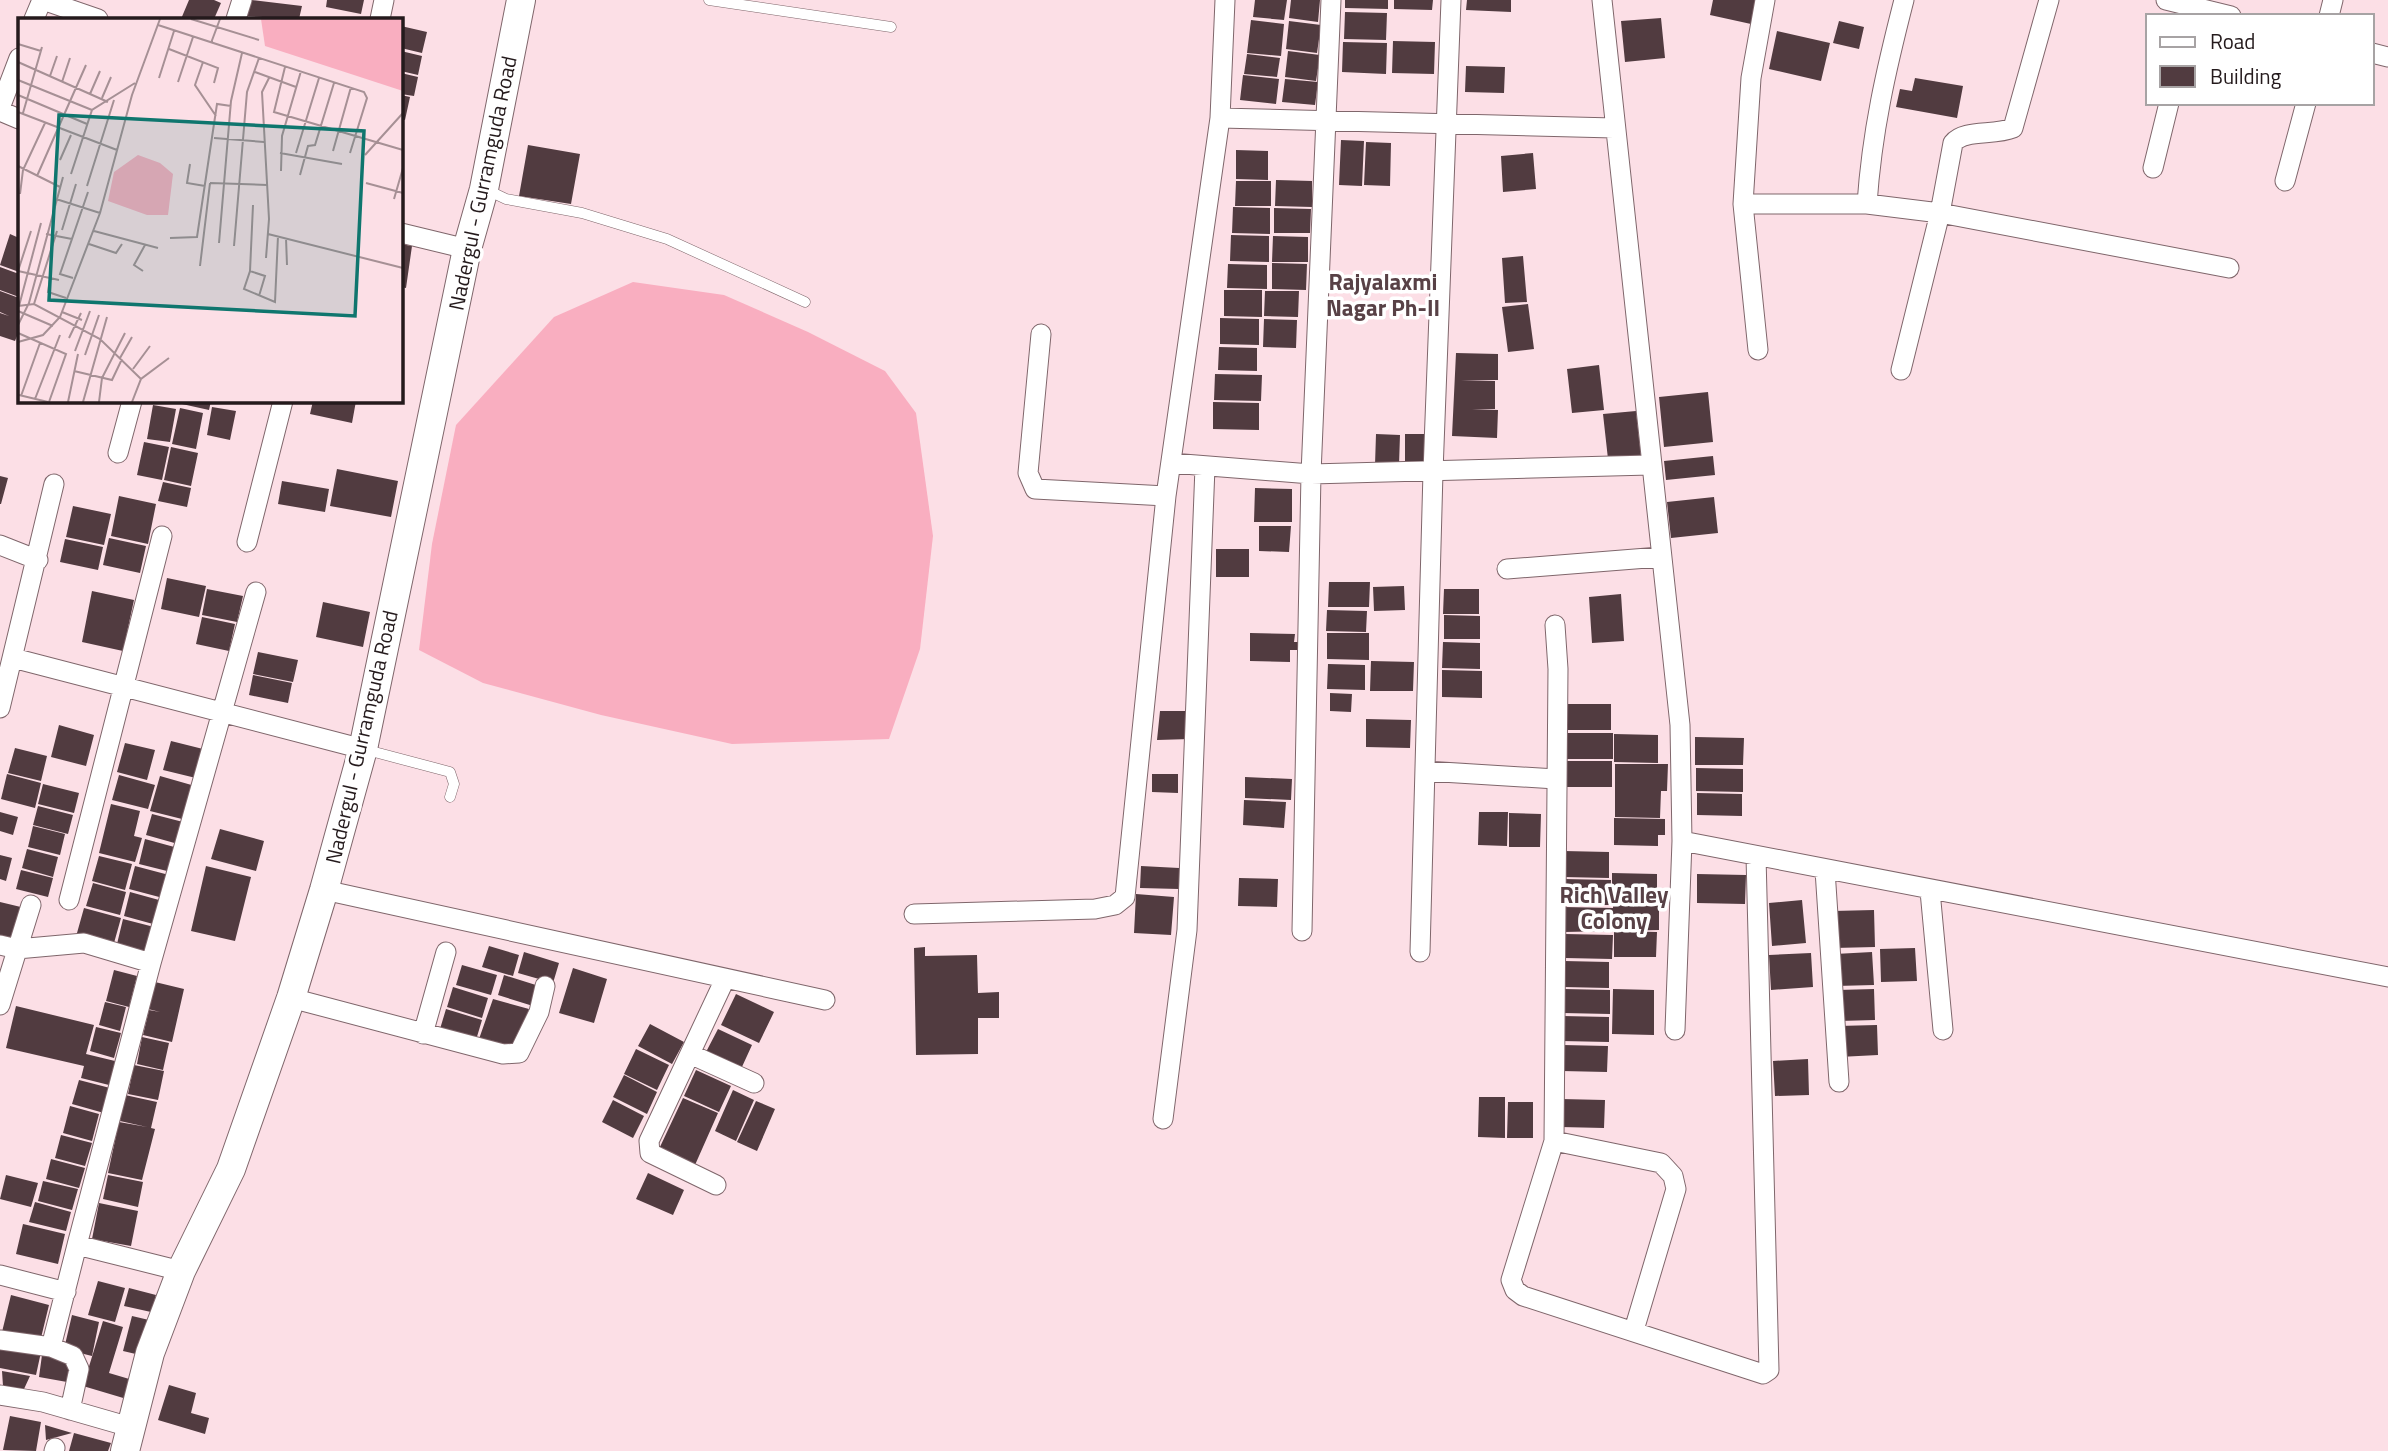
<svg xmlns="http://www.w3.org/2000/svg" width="2388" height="1451" font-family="'Titillium Web',sans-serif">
<rect width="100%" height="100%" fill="#fcdfe6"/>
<path fill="#f9aec0" d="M633 282 724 295 808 332 885 371 916 413 933 536 920 649 889 739 732 744 601 715 483 683 419 650 432 544 456 425 554 317Z"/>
<path fill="#513b40" d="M189 0H214L221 3 214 19H181Z
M251 0 302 6 299 19 247 16Z
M327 0H364L361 14 326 7Z
M1255 0H1287L1284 20 1253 17Z
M1291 0H1320L1318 22 1289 18Z
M1345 0H1388V9L1345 8Z
M1394 0H1433L1432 10 1394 9Z
M1467 0H1511V12L1466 10Z
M1713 0H1758L1751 24 1710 15Z
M1345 12 1387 13 1386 40 1344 39Z
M1661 18 1665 58 1625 62 1621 21Z
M1251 20 1284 24 1281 56 1247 53Z
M1289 21 1321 25 1317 53 1286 49Z
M1839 21 1864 27 1859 49 1833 43Z
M401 26 427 32 422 53 401 48Z
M1777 31 1830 43 1821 81 1769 69Z
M1393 41 1435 42 1434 74 1392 73Z
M1343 42 1387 43 1386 74 1342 72Z
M401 51 422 56 418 75 401 71Z
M1288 51 1320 55 1316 81 1285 77Z
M1247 54 1280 58 1277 77 1244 74Z
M1466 66 1505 67 1504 93 1465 92Z
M401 73 418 77 414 96 401 94Z
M1243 75 1279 79 1276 104 1240 100Z
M1915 78 1963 86 1957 118 1896 107 1900 89 1912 91Z
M1285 79 1318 82 1315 105 1282 102Z
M401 95 410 97 405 120 401 119Z
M1341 140 1364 141 1362 186 1339 185Z
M1366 142 1391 143 1390 186 1364 185Z
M528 145 580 154 571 204 519 196Z
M1236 150 1268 151V180L1236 179Z
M1533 153 1536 189 1503 192 1501 156Z
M1276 180 1312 181V207L1275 206Z
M1236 181H1271V206H1235Z
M1233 207 1270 208V234L1232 233Z
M1274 208 1311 209 1310 233H1274Z
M10 234 19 238V272L0 265Z
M1231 235 1269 236V262L1230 261Z
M1273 236 1308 237V262H1272Z
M401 244 412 246 406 288 401 287Z
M1523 256 1527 302 1505 303 1502 258Z
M1272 263 1307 264 1306 290 1272 289Z
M1228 264 1267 265V289L1227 288Z
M0 267 19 274V297L0 290Z
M1224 290H1262V317L1224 316Z
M0 291 19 298V331L15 341 0 336V313L9 316 0 312Z
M1265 291H1299L1298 317 1264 316Z
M1528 304 1534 349 1508 352 1502 307Z
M1220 318 1259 319V345L1220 344Z
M1264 319 1297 320 1296 348 1263 347Z
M1219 347 1257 348V371L1218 370Z
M1456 353 1498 354V380H1461L1495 381V409H1472L1498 410 1497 438 1452 436Z
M1599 365 1604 410 1572 413 1567 369Z
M1215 374 1262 375 1261 401 1214 400Z
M1708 392 1713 442 1664 447 1659 397Z
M182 401H211L209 410 182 404Z
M313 401H356L352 423 310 414Z
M1213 402 1259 403V430L1213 429Z
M153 405 176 409 170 442 147 439Z
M212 407 236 411 230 440 207 435Z
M180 408 203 413 196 449 172 444Z
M1636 411 1641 456 1608 459 1603 414Z
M1376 434 1400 435 1399 465H1375Z
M1405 434H1424L1425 465H1405Z
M144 442 169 447 162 480 137 475Z
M171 447 198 453 191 486 164 480Z
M1713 456 1715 475 1666 480 1664 461Z
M337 469 398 481 391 517 330 506Z
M0 476 8 478 1 504H0Z
M282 481 329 489 325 512 278 504Z
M163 482 191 488 187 507 158 501Z
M1255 488 1292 489V522H1254Z
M119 496 156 504 148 544 111 536Z
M1714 497 1718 533 1671 538 1667 502Z
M73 506 111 514 104 545 66 537Z
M1259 526H1291L1289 552 1259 551Z
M109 538 146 546 140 573 103 565Z
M65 539 103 547 98 570 60 562Z
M1216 549H1249V577H1216Z
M167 578 206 586 199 617 161 609Z
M1329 582H1370L1369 607H1328Z
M1404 586 1405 610 1374 611 1373 587Z
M207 589 243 596 237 622 202 615Z
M1444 589H1479V614H1443Z
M92 591 134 600 123 651 82 642Z
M1621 594 1624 641 1592 643 1589 597Z
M323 602 370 612 363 647 316 637Z
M1327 610 1367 611 1366 632 1326 631Z
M1444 615 1480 616V639H1444Z
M202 617 235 624 229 651 196 644Z
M1250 633 1295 634 1294 642H1301V650H1290V662L1250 661Z
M1327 633H1369V660L1327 659Z
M1443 642 1480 643V669L1442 668Z
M258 652 298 660 293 682 253 674Z
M1371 661 1414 662 1413 691H1370Z
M1328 664 1365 665V690L1327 689Z
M1442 670 1482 671V698L1442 697Z
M253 675 292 683 288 703 249 695Z
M1330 693 1352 694 1351 712 1330 711Z
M1563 704H1611V730H1563Z
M1160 711H1190V739L1157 740Z
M1366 719 1411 720 1410 748 1366 747Z
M59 725 94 735 86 766 51 757Z
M1566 733H1613V759H1566Z
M1614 734 1658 735V763L1614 762Z
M1695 737 1744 738 1743 765H1695Z
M171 741 207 750 200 779 163 770Z
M125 743 155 750 147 780 117 772Z
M15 748 47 756 41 781 8 773Z
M1566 761H1612V787H1566Z
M1615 764H1668L1667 791H1661L1660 818 1615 817Z
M1696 768 1743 769V792L1696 791Z
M7 774 41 783 35 808 1 799Z
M1152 774H1178V793L1152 792Z
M119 775 155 785 148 809 112 800Z
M160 776 195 786 186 820 150 811Z
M1245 777 1292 779 1291 800 1245 798Z
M43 784 79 793 74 813 38 804Z
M1697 793 1742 794V816L1697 815Z
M1244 800 1286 802 1284 828 1243 825Z
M111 804 140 811 134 836 142 838 135 862 99 853Z
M38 806 73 815 68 834 33 825Z
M0 812 18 817 13 835 0 831Z
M1479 812H1508L1507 846 1478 845Z
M1509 813 1541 814 1540 847H1509Z
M152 814 183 822 178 844 146 835Z
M1614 818 1665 819V835H1658V846L1614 845Z
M33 826 65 834 60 855 28 847Z
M220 829 264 841 256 871 211 859Z
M145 839 178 848 171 872 139 864Z
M27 849 58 857 53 877 22 868Z
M1564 851 1609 852V878L1564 877Z
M0 855 12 858 6 881 0 879Z
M99 856 132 864 125 890 92 881Z
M135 866 169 875 163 898 129 889Z
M206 866 251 877 235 941 191 931Z
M1141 866 1179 868V889L1140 888Z
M21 870 53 878 48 897 16 889Z
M1612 873 1657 874V903L1612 902Z
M1697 874 1746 875 1745 904 1697 903Z
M1239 878 1278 879 1277 907 1238 906Z
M1564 879 1611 880 1610 905H1564Z
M93 883 126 892 120 915 86 906Z
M130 892 159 900 153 924 124 916Z
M1136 894 1174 897 1171 935 1134 933Z
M1802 900 1806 943 1772 946 1769 903Z
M0 902 25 908 17 939 0 935Z
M1613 903 1659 904V930L1564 932V907L1613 908Z
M84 908 121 918 114 943 77 933Z
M1874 910 1875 947 1834 948 1833 911Z
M123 919 158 928 152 953 117 944Z
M1614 931 1657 932 1656 957H1614Z
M1565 934 1613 935 1612 959 1565 958Z
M489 946 519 955 513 976 482 967Z
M925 947V956L977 955 978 993 999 992V1018H978V1054L916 1055 914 948Z
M1915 948 1917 981 1881 982 1880 949Z
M524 952 559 963 553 983 518 973Z
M1872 952 1874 985 1836 986 1835 954Z
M1811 953 1813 987 1771 990 1769 955Z
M1564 961 1609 962V988L1564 987Z
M462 965 497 975 491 995 456 985Z
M573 968 607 979 594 1023 559 1013Z
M114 970 137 976 129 1007 106 1001Z
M504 975 539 986 533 1006 498 995Z
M155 982 184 989 172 1042 143 1035 149 1010 160 1012 148 1009Z
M453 987 488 998 482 1018 447 1007Z
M1564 989 1610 990V1014L1563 1013Z
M1613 989 1654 990V1035L1612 1034Z
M1874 989 1875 1020 1839 1021 1838 990Z
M736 994 774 1012 759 1043 721 1025Z
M493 999 529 1009 514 1050 479 1039Z
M105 1002 126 1007 120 1031 99 1025Z
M16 1006 94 1025 86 1054 115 1061 109 1085 81 1078 84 1066 6 1048Z
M446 1009 482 1020 476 1040 440 1029Z
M1563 1016 1609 1017V1042L1562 1041Z
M650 1024 684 1042 672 1064 638 1046Z
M1877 1025 1878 1055 1839 1057 1838 1026Z
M96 1027 121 1033 114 1058 90 1051Z
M718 1029 752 1045 741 1069 706 1052Z
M142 1037 169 1043 163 1070 137 1064Z
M1563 1045 1608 1046 1607 1072 1562 1071Z
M636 1049 669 1065 657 1090 624 1074Z
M1808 1059 1809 1095 1775 1096 1773 1061Z
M134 1065 164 1071 158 1100 128 1094Z
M696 1070 731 1086 719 1112 684 1096Z
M624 1075 657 1092 647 1114 613 1097Z
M79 1080 110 1088 104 1113 72 1104Z
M733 1090 754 1100 736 1141 715 1131Z
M125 1095 157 1102 151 1128 155 1129 142 1180 108 1173 119 1122 147 1127 120 1121Z
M1479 1097H1505V1138L1478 1137Z
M683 1098 718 1113 695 1165 659 1149Z
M1561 1099 1605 1100 1604 1128 1561 1127Z
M613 1100 644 1116 633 1138 602 1122Z
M756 1101 775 1109 757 1151 737 1142Z
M1508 1102H1533V1138H1507Z
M70 1106 99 1114 92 1141 63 1133Z
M61 1135 92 1143 85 1166 55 1158Z
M51 1159 85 1168 79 1188 46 1179Z
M648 1173 684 1190 673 1215 636 1199Z
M6 1175 38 1183 31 1207 0 1199Z
M108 1175 143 1182 138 1207 103 1199Z
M43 1181 78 1189 72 1210 38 1201Z
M35 1202 71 1212 66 1231 29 1222Z
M99 1203 138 1211 131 1246 92 1239Z
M23 1224 65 1234 58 1264 16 1254Z
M98 1281 125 1288 115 1322 88 1315Z
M129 1288 156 1295 151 1312 124 1306Z
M11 1295 49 1305 40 1342 2 1332Z
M72 1315 99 1322 92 1356 64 1349Z
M132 1316 149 1320 140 1355 123 1351Z
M103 1321 123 1327 109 1373 136 1381 130 1400 83 1386Z
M0 1345 41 1352 36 1375 0 1368Z
M42 1355 71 1360 67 1382 39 1377Z
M2 1371 30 1376 24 1389 3 1386Z
M169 1385 196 1393 191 1413 209 1418 205 1434 158 1420Z
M10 1416 41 1422 36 1451 3 1450Z
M45 1425 72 1433 46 1440Z
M74 1433 111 1443 108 1451H69Z"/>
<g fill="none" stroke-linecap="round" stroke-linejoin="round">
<defs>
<path id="lane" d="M709 0 891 27
M485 189 506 199 582 213 667 239 805 302
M367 750 450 772 454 784 450 797"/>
<path id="street" d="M43 0 98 19
M1602 0 1680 725 1682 841 1675 1030
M2166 0 2231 16
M2329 16 2333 0
M34 19 42 0
M236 19 242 0
M380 19 384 0
M2372 53 2388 57
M0 108 19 58
M0 111 19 119
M1220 118 1614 128
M2153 168 2169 103
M2285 181 2306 103
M1743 204H1867L1940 213 2229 268
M1867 204C1872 131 1886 70 1904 0
M401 233 467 249
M1041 334 1028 473 1035 489 1166 496
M1758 350 1743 204 1751 78 1765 0
M1901 370 1940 213 1953 143C1964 129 1994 136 2013 128L2049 0
M118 453 132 401
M1171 463 1311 474 1650 465
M247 542 283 401
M0 545 38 560
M1507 569 1660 557
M1555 625 1558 669 1554 1141 1511 1280 1515 1290 1523 1296 1763 1374 1769 1370 1756 856
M13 658 363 749
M0 708 54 484
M1425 771 1556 779
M1682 841 2388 977
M1825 870 1839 1082
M324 890 825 1000
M1930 891 1943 1030
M69 900 162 536
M914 914 1095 909 1115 905 1125 897 1166 496 1220 118 1225 0
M1302 931 1311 474 1331 0
M0 945 17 949 84 943 151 963
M1420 952 1433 472 1451 0
M291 998 503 1054 519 1053 539 1012 545 986
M0 1005 31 905
M423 1034 446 952
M690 1054 754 1083
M1163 1119 1187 930 1205 467
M1554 1141 1661 1163 1673 1176 1676 1189 1634 1330
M716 1185 650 1153 649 1141 725 979
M181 1271 77 1245 151 963 256 592
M0 1275 66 1292
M0 1340 51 1347 73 1356 79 1369 70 1410
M51 1347 77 1245
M0 1395 43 1402 130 1427
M54 1451 55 1448"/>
<path id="secondary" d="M125 1451 150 1353 181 1271 231 1169 291 998 324 890 363 749 467 249 484 189 521 0"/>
</defs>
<use href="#lane" stroke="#7f666b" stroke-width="11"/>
<use href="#street" stroke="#7f666b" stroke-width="21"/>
<use href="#secondary" stroke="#7f666b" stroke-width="30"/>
<use href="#lane" stroke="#fff" stroke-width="10"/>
<use href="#street" stroke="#fff" stroke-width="19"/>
<use href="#secondary" stroke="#fff" stroke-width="28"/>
</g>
<g text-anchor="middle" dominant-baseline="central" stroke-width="7" stroke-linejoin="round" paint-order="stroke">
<g font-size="21" fill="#241a1c" stroke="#fff">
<text transform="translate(482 183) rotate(-78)">Nadergul - Gurramguda Road</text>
<text transform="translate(361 737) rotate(-77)">Nadergul - Gurramguda Road</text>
</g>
<g font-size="23" font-weight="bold" fill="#584146" stroke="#fff">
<text x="1383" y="281">Rajyalaxmi<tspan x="1383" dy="26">Nagar Ph-II</tspan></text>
<text x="1614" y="894">Rich Valley<tspan x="1614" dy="26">Colony</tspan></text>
</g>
</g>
<g transform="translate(18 18)">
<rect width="385" height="385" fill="#fcdfe6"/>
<path d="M243 1H385V73L247 28Z" fill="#f9aec0"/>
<path d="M120 137 142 145 155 156 150 197H129L90 183 96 154Z" fill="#f9aec0"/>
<path fill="none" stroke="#a69095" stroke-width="2" d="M173 1 241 22M140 7 346 74 349 80 332 135M193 25 202 1M0 26 23 33M151 31 200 50 196 65M0 44 90 84M185 44 177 67 198 98M267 49 256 94 385 132M237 54 278 69M32 58 39 38M141 60 156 13M0 62 74 92M44 64 52 40M160 64 175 19M72 76 82 53M0 77 69 106M84 80 93 59M0 94 99 132M5 95 24 29M196 120 246 124M315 133 333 69M262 135 324 146M278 135 301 60M347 137 385 95M42 142 53 117M172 146 169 165 187 168M0 148 42 169M263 153 264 118 283 53M53 156 74 92 117 65M282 157 290 128 297 127 316 65M19 158 68 47M192 165 249 167M348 165 385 175M69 168 96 82M2 176 5 152 27 105M38 181 82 195M376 181 385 150M235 187 232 253 226 271 257 284 260 218M44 212 58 166M13 213 0 253 41 262M76 213 140 230M28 216 54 221M250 216 385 250M152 220 179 219 199 86 213 88M268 220 269 247M201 225 213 83 224 35M71 226 98 235 104 226M216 228 229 74 241 40M248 240 251 201 244 74 251 60M182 248 192 165M125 253 116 247 127 227M232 253 247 258 241 278M32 260 30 274 48 280M55 260 42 256 70 174M16 286 39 213M0 288 16 286 82 321 123 361M1 288 23 205M0 293 35 308M44 294 64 302M0 307 11 285 45 159M0 315 48 336 31 384M51 320 63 295M0 324 25 317 42 299 82 195 114 77 142 1M57 333 72 293M67 337 81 297M102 340 114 319M115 351 132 328M56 353 94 362 104 341M1 377 30 384M3 378 22 325M17 381 42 317M50 384 60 336M65 384 89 299M81 384 84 360 107 315M114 384 123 361 151 340"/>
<path fill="#0f766e" fill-opacity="0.15" stroke="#0f766e" stroke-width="3.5" d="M41 97 346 113 337 298 31 282Z"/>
<rect width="385" height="385" fill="none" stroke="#241a1c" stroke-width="3.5"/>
</g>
<rect x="2146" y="14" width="228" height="91" fill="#ffffff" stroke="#a7a3a4" stroke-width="2"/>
<rect x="2160" y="37" width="35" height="10" fill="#ffffff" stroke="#a7a3a4" stroke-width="2"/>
<text x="2210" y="49" font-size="21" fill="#241a1c">Road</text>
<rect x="2160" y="66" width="35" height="21" fill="#513b40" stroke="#a7a3a4" stroke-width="2"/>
<text x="2210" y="84" font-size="21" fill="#241a1c">Building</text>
</svg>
